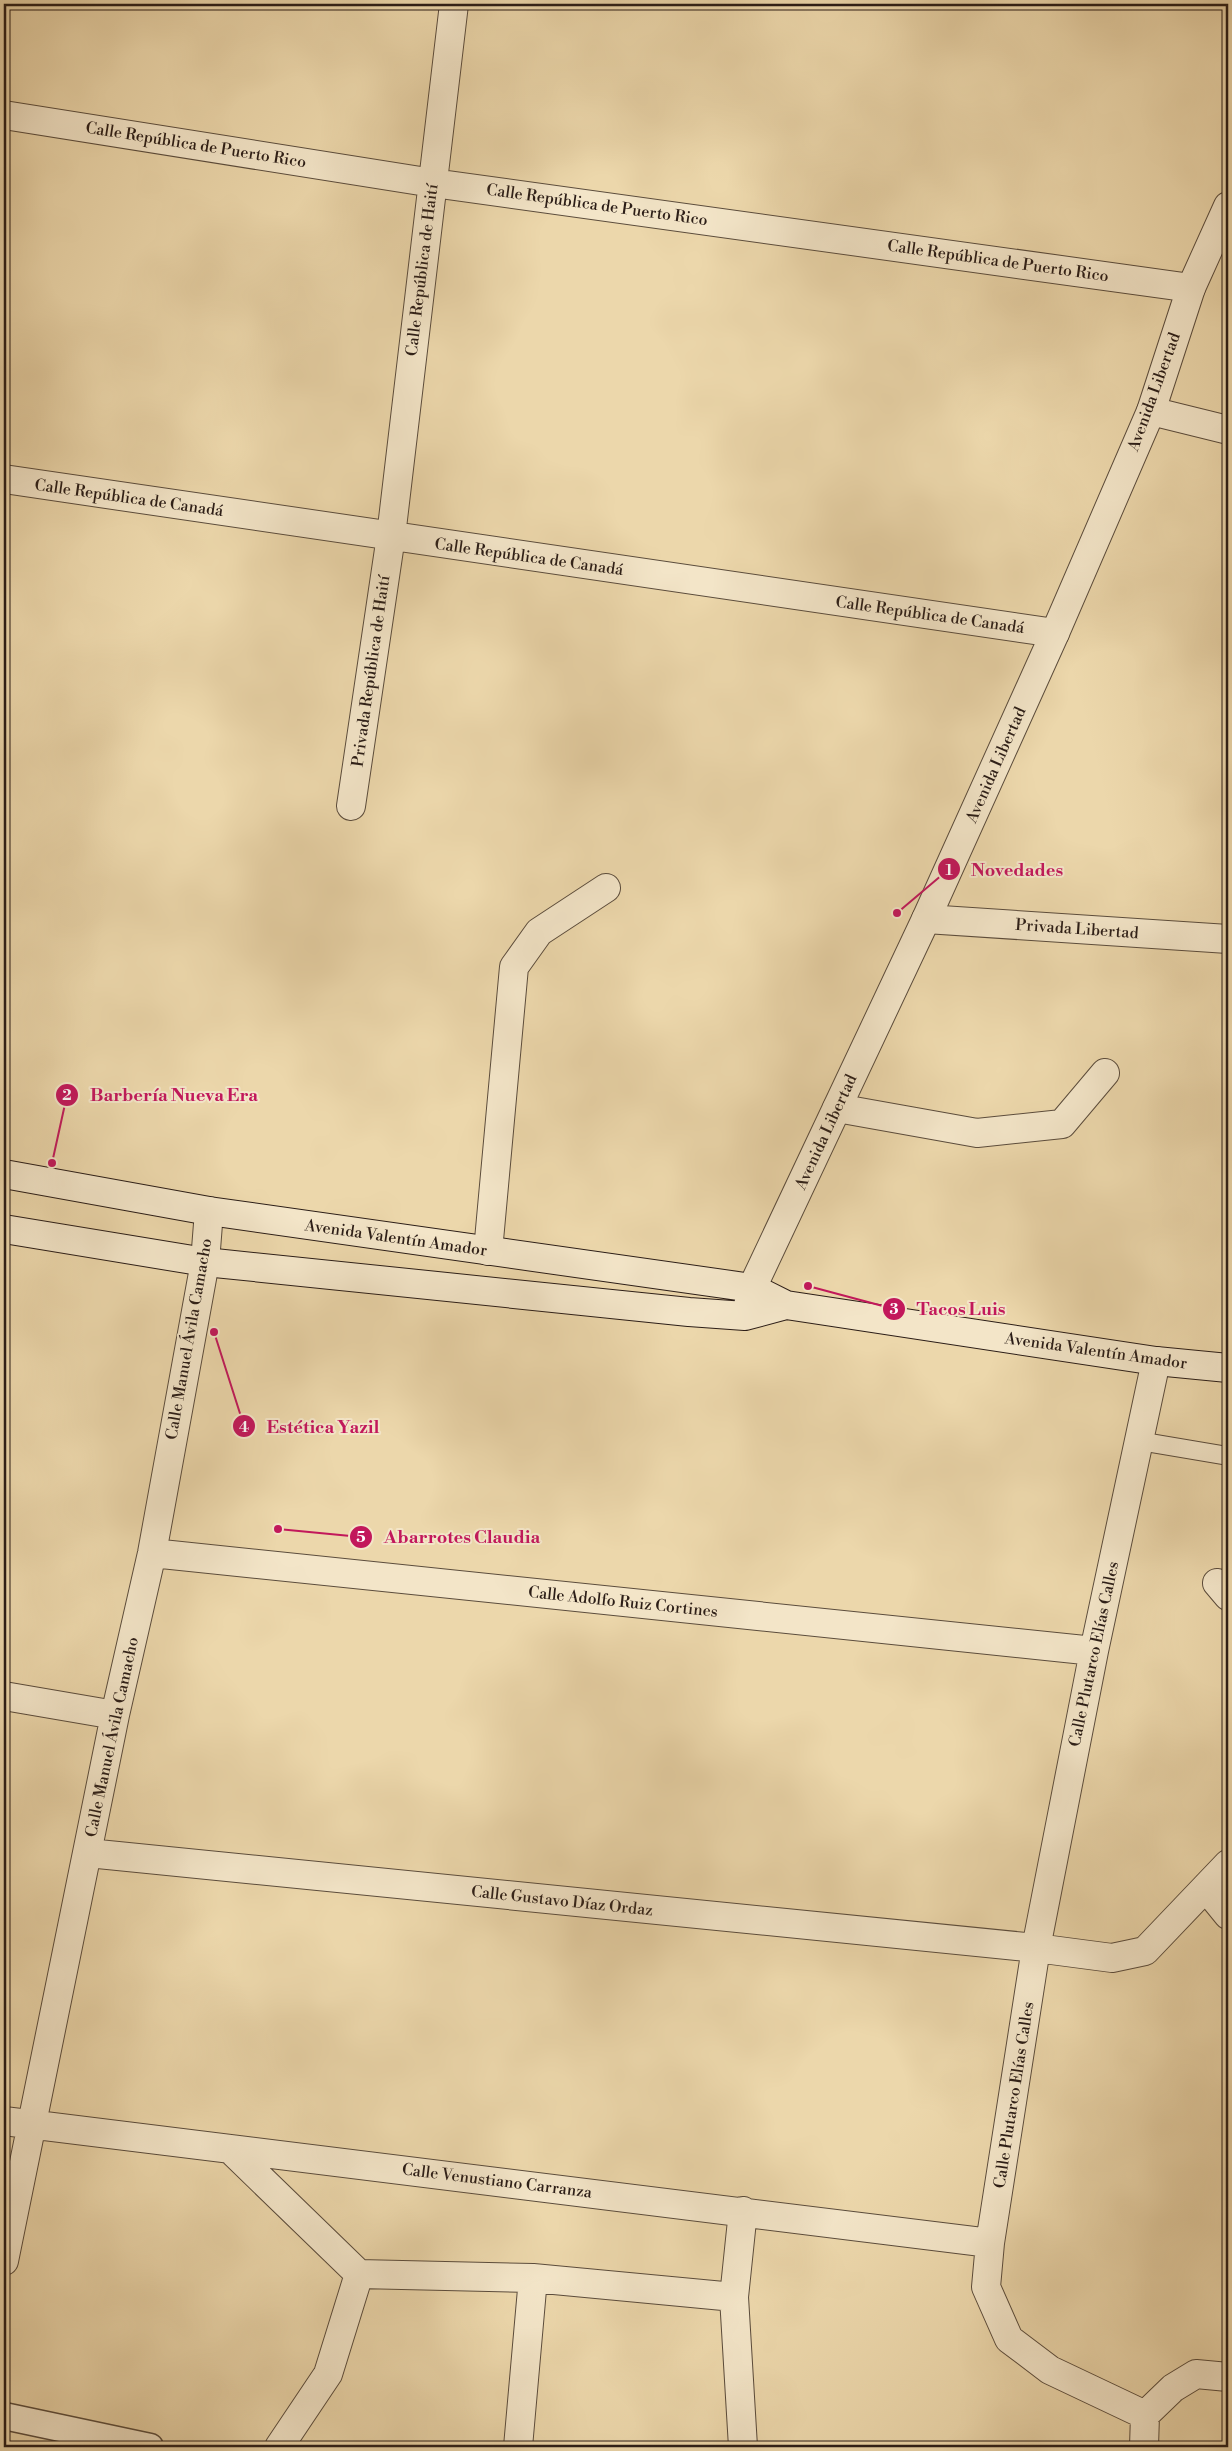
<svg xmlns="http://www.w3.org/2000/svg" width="1232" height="2451" font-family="'Libre Bodoni',serif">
<rect width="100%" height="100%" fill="#ecd7ab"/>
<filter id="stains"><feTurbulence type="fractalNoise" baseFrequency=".004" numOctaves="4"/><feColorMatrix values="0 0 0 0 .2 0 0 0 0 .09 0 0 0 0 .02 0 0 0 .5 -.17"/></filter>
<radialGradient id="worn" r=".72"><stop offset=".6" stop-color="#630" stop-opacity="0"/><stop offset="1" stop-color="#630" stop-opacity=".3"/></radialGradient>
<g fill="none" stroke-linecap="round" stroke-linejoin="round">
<defs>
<path id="service" d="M1139 1441 1228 1456"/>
<path id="pedestrian" d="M4 2416 150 2447"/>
<path id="minor" d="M4 115 433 183 1191 288
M1151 411 1228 430
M4 479 1055 633
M351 806 391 536 454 4
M926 919 1228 939
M837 1108 977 1133 1062 1124 1105 1073
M488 1251 514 967 539 932 606 888
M152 1553 1094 1651
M1217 1583 1228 1596
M4 1696 115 1715
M88 1853 1036 1948 1112 1958 1145 1951 1228 1864
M1206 1888 1228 1915
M4 2121 990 2243
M230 2149 359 2274 533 2278 734 2297
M4 2261 115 1715 152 1553 205 1262 209 1211
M1145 2415 1050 2370 1009 2339 986 2287 990 2243 1036 1948 1094 1651 1156 1361
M279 2447 328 2374 359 2274
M518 2447 533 2278
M743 2447 734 2297 743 2211
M1144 2447 1145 2415 1173 2388 1196 2374 1228 2377"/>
<path id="tertiary" d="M747 1310 752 1288 926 919 1055 633 1151 411 1191 288 1228 206"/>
<path id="secondary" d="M4 1174 209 1211 752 1288 786 1305 1156 1361 1228 1368
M4 1229 205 1262 689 1312 745 1316 786 1305"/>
</defs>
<use href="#service" stroke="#5b4c3c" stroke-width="20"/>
<use href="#pedestrian" stroke="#5b4c3c" stroke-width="29"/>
<use href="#minor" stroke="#5b4c3c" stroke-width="30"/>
<use href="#tertiary" stroke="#5b4c3c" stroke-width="30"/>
<use href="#secondary" stroke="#2b1d17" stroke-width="30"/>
<use href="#service" stroke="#f3e5c8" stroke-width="18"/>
<use href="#pedestrian" stroke="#f3e5c8" stroke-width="26"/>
<use href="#minor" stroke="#f3e5c8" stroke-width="28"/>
<use href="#tertiary" stroke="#f3e5c8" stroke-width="28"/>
<use href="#secondary" stroke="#f3e5c8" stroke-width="28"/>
</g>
<g text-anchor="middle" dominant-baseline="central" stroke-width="4" stroke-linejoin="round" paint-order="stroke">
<g font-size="16" fill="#2b1d17" stroke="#f3e5c8">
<text transform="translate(196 145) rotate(9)">Calle República de Puerto Rico</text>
<text transform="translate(597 205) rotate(8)">Calle República de Puerto Rico</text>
<text transform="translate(998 261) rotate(8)">Calle República de Puerto Rico</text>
<text transform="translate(422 270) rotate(-83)">Calle República de Haití</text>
<text transform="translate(1154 392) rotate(-70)">Avenida Libertad</text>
<text transform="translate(129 498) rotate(8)">Calle República de Canadá</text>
<text transform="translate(529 557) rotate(8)">Calle República de Canadá</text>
<text transform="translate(930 615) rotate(8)">Calle República de Canadá</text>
<text transform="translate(371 671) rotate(-82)">Privada República de Haití</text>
<text transform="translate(996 765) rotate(-66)">Avenida Libertad</text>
<text transform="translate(1077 929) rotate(4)">Privada Libertad</text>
<text transform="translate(826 1132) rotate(-65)">Avenida Libertad</text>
<text transform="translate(396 1238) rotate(8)">Avenida Valentín Amador</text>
<text transform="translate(189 1339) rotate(-80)">Calle Manuel Ávila Camacho</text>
<text transform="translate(1096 1351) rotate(8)">Avenida Valentín Amador</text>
<text transform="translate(623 1602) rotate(6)">Calle Adolfo Ruiz Cortines</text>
<text transform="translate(1094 1654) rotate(-78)">Calle Plutarco Elías Calles</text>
<text transform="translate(112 1737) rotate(-78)">Calle Manuel Ávila Camacho</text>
<text transform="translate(562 1901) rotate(6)">Calle Gustavo Díaz Ordaz</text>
<text transform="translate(1014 2095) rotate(-81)">Calle Plutarco Elías Calles</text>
<text transform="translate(497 2181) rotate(7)">Calle Venustiano Carranza</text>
</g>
</g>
<path fill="none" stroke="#c2185b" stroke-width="2" d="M897 913L949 869M52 1163L67 1095M808 1286L894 1309M214 1332L244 1426M278 1529L361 1537"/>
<g fill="#c2185b" stroke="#f3e5c8" stroke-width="2">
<circle cx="897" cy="913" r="5"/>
<circle cx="52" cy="1163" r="5"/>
<circle cx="808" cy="1286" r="5"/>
<circle cx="214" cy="1332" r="5"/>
<circle cx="278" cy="1529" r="5"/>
<circle cx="949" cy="869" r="12"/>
<circle cx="67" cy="1095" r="12"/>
<circle cx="894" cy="1309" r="12"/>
<circle cx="244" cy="1426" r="12"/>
<circle cx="361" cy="1537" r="12"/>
</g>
<g font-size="15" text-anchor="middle" font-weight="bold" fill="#fff">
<text x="949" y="875">1</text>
<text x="67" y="1100">2</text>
<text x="894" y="1314">3</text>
<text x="244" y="1432">4</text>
<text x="361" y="1542">5</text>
</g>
<g font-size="18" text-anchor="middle" font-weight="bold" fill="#c2185b" stroke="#f3e5c8" stroke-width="4" stroke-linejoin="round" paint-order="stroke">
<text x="1017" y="876">Novedades</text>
<text x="174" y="1101">Barbería Nueva Era</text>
<text x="961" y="1315">Tacos Luis</text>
<text x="323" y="1433">Estética Yazil</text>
<text x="462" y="1543">Abarrotes Claudia</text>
</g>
<rect width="1232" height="2451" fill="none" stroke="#ecd7ab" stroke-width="20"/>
<rect x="5" y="5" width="1222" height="2441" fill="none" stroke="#2b1d17" stroke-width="2.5"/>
<rect x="10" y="10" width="1212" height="2431" fill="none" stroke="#2b1d17"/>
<rect width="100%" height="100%" filter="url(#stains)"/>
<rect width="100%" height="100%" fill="url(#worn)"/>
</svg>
